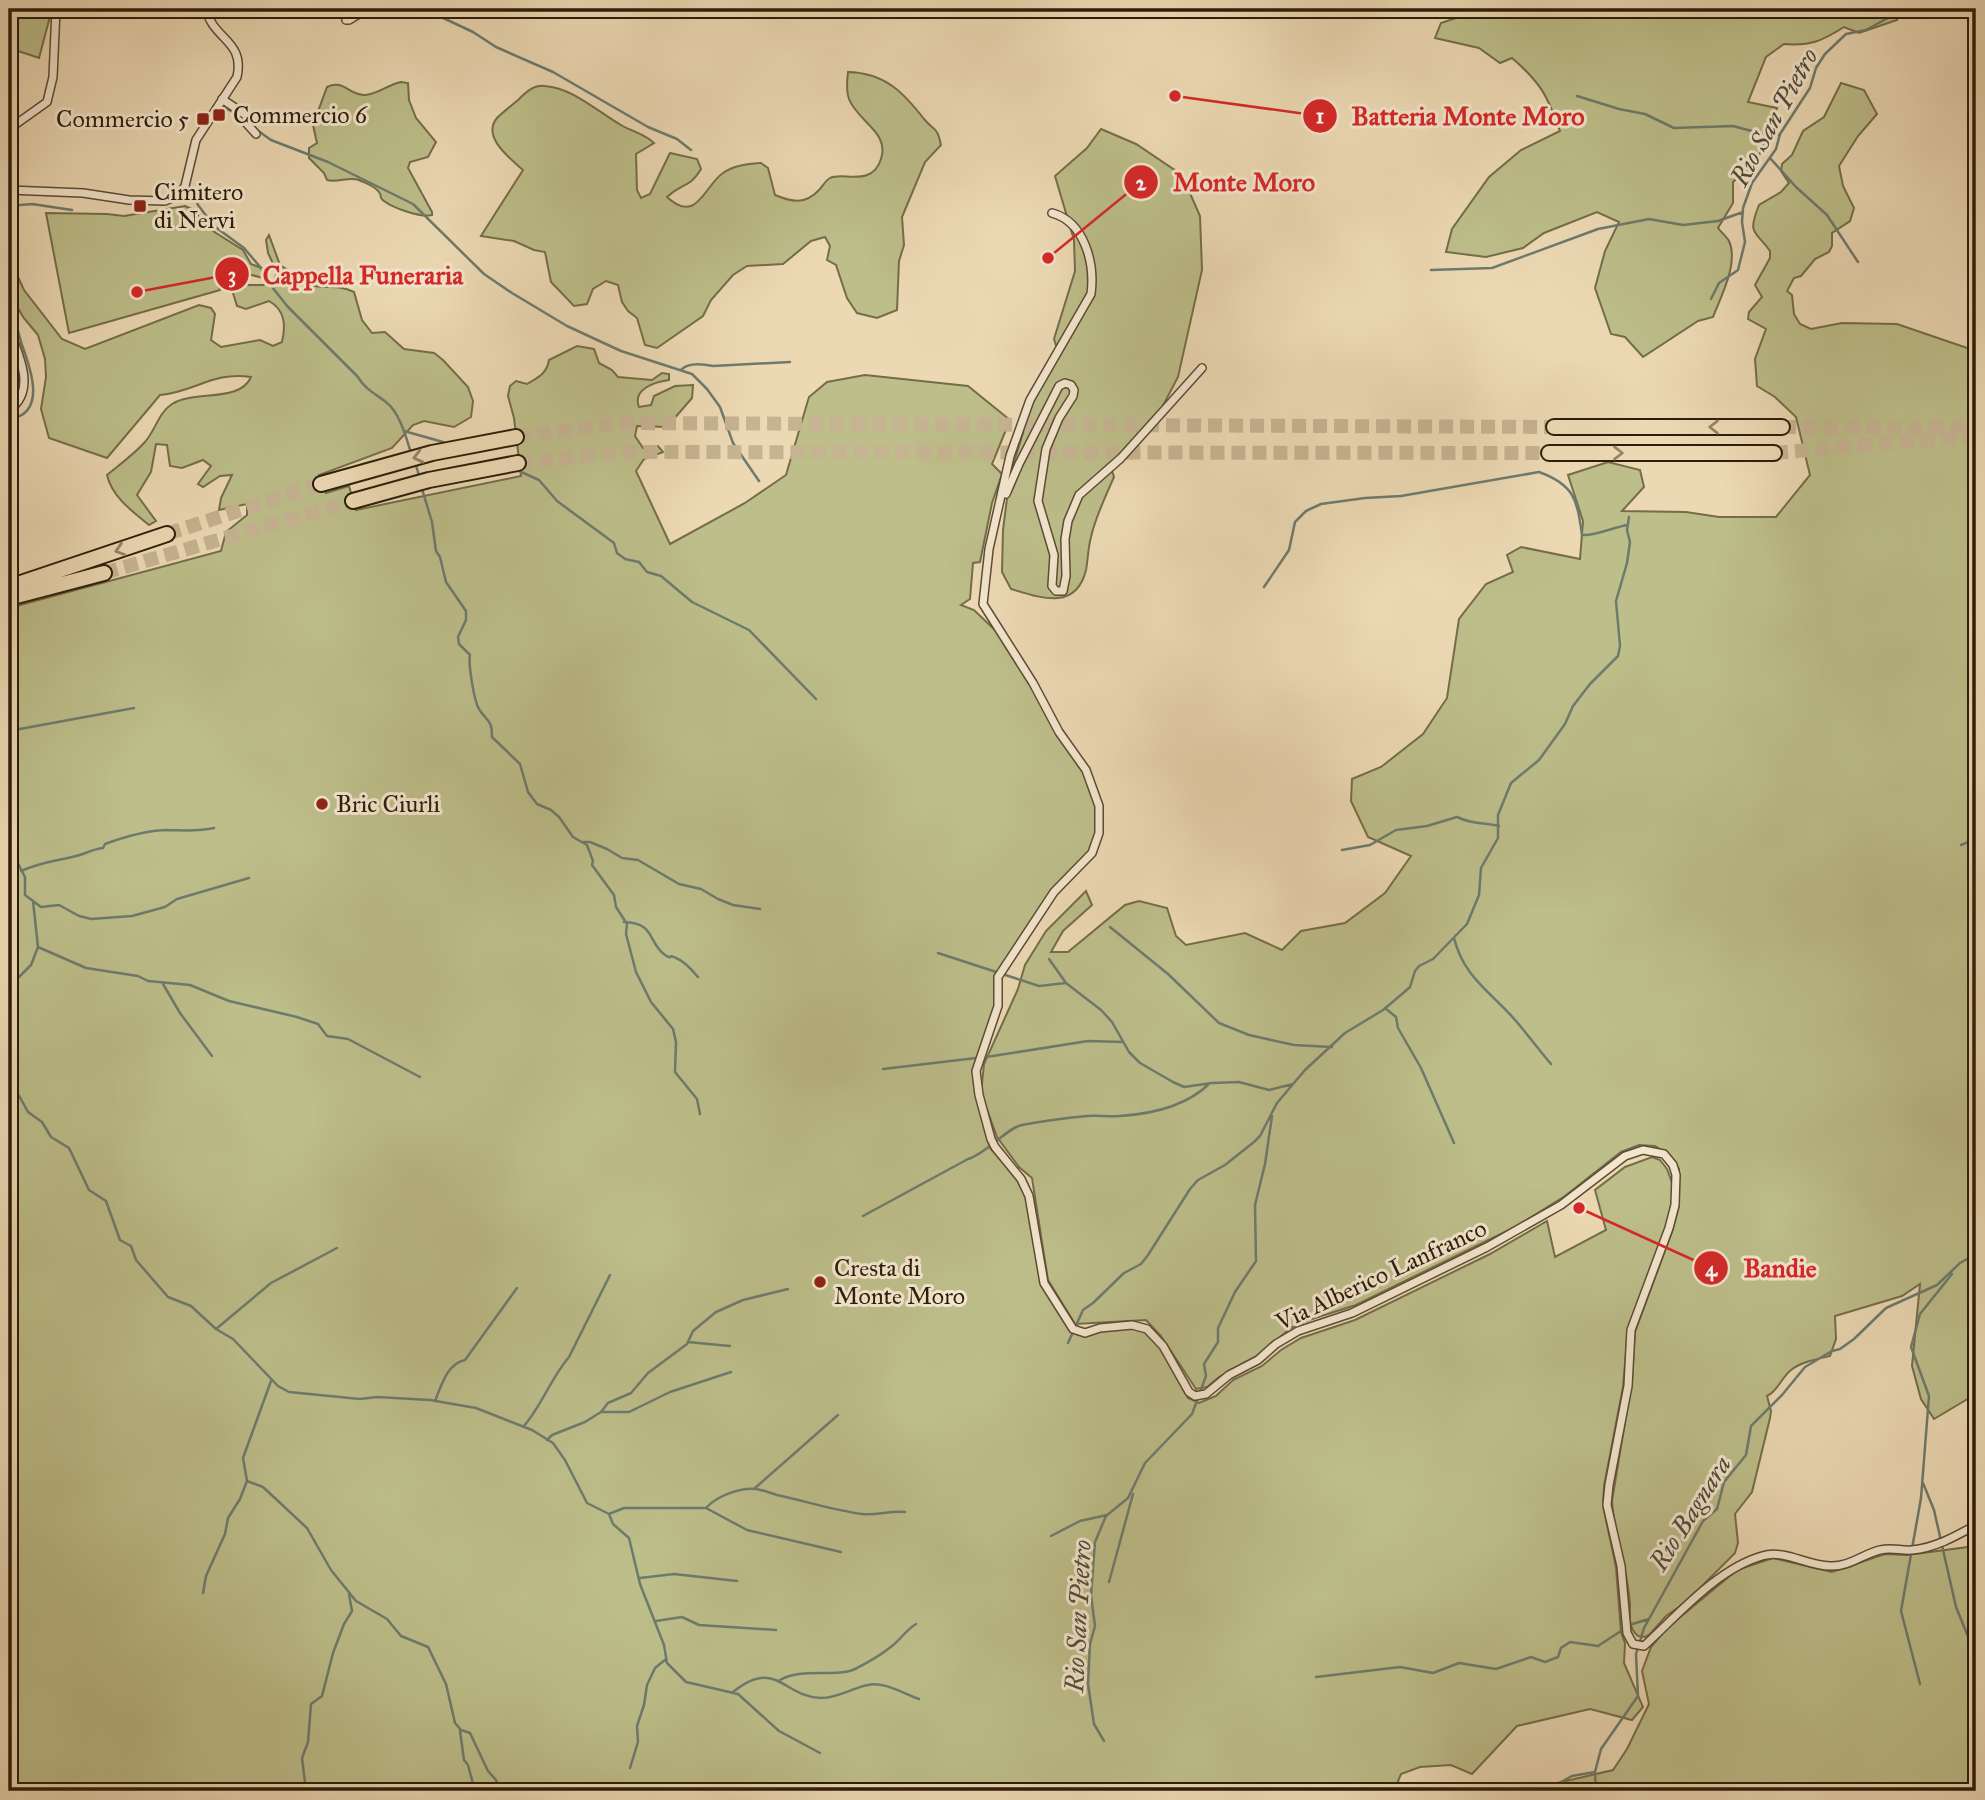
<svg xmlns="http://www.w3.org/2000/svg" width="1985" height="1800" font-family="'IM FELL Great Primer',serif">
<rect width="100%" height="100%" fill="#ecd9b4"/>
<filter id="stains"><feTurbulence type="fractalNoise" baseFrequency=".00286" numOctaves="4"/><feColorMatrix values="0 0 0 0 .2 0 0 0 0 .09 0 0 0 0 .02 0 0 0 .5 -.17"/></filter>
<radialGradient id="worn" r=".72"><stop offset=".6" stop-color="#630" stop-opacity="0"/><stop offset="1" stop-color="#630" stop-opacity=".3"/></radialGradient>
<path fill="#bdbe8a" stroke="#746d4a" stroke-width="2" d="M9 9H52L39 58 9 48Z
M1515 9H1899L1897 20 1859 33 1844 27C1822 41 1811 46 1784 44L1766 57 1748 102 1777 108 1757 161 1733 182V203L1718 228C1721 232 1726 236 1729 241 1739 263 1721 296 1713 317L1698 321 1643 357 1625 337 1611 334 1595 288 1605 251 1619 222 1597 212 1544 233 1523 248 1486 257 1446 252 1452 229 1489 177 1521 150 1560 131C1547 95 1541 83 1512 58L1500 63 1479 48 1435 38 1441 23 1468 14 1512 11Z
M848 72C885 73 903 92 924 119 935 132 937 126 941 145L925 162 902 217 904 245 899 261 897 310 877 318 857 313 847 298 836 265 827 260 830 246 825 237 811 241 783 264 747 266 733 275 711 300 703 316 657 348 645 345 637 318 628 311 622 302 618 285 606 281 593 289 587 304 574 306 551 282 545 252 534 250 514 241 481 236 523 170C511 159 481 137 497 118 503 112 511 106 518 100 525 93 534 84 545 86 573 88 598 112 621 125 633 132 645 134 654 143L636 154 637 190 641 198 650 194 670 153 697 159 701 169C690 188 682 183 667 197 697 225 704 186 723 173 734 165 748 164 761 163L768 168 775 195C792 202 805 205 819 190 823 186 825 181 830 178 842 171 872 188 881 159 890 132 857 121 849 99 846 91 847 80 848 72Z
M401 82 408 83 409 100 416 118 436 142 428 157 410 162 408 168 432 212V215C421 218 393 208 384 201 378 196 383 198 379 192 375 186 365 183 359 180 349 176 338 183 327 180L324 173 309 158V148L317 143 313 125 327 87C343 79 348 94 364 95 375 96 389 84 401 82Z
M1841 83 1864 90 1877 114 1858 136 1839 166 1843 186 1854 208 1850 221 1832 233V246L1829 252 1815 259 1801 276 1794 278 1787 291 1792 295 1794 314 1800 324 1811 329 1842 323 1897 324 1976 351V1394L1934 1419 1921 1399 1912 1366 1920 1284 1902 1296 1835 1316 1836 1339 1830 1356C1817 1359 1801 1362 1791 1370 1781 1378 1778 1391 1767 1396L1771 1411 1770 1418 1752 1492 1735 1514 1738 1543 1735 1553 1686 1602 1666 1616 1650 1634 1645 1637 1638 1636C1628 1628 1630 1617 1630 1605 1628 1569 1614 1536 1612 1501L1632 1380 1635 1332 1673 1229 1679 1206V1169L1670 1156 1655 1146 1639 1145 1621 1152 1565 1196 1517 1226 1356 1305 1309 1320 1291 1328 1257 1356 1219 1377 1207 1387 1196 1389 1161 1336 1146 1320 1075 1324 1048 1280 1032 1178 1019 1167 997 1137 981 1093 984 1064 1018 989 1025 965 1046 931 1086 891 1092 905 1063 931 1051 952H1068L1125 905 1139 901 1167 908 1176 936 1186 945 1245 933 1282 950 1301 931 1345 923 1385 893 1411 856 1368 837 1351 801 1352 779 1381 767 1423 734 1447 698 1459 619 1486 584 1513 572 1507 555 1521 547 1580 559 1583 521 1568 475 1608 462 1640 470 1644 487 1622 511 1686 512 1719 517H1776L1810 475 1796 417 1775 397 1757 386 1755 359 1766 329 1748 319 1749 312 1762 297 1755 285 1770 258V251C1755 230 1747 235 1759 205L1781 192 1789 183 1781 171 1782 164 1792 155 1803 131 1824 117Z
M1101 129 1136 144 1182 175 1200 216 1202 270 1178 377 1157 417 1111 468 1114 477C1106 495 1095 518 1091 537 1088 548 1088 559 1086 570 1076 611 1041 598 1011 589L1002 572 1003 530 1010 475 1032 404 1059 355 1054 339 1075 271 1074 240 1055 176 1087 148Z
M185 206 194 210 205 225 216 233 243 250 251 264 269 271 267 279 244 273 217 281 220 290 69 333 46 213 107 214 124 216Z
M269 235 280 265C286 269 309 285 314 286 331 289 337 284 354 292L362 320 372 333 385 332 404 349 434 353 443 360 468 387 473 401 471 417 454 427 424 421 413 425 392 448 319 475 326 493 349 486 356 510 521 476 514 418 508 396 510 386 516 381 527 384C537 378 547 374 549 360L577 346 594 349 599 363 612 370 618 377 652 380 662 373 669 374V380C655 382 632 389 639 407L651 405 654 396 675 386 693 385 692 398 667 427 637 426 635 436 643 448 658 446 663 452 644 459 636 471 670 544 745 503 786 475 809 397 827 382 865 375 968 386 1010 420 992 464 1002 474 992 503 980 562 973 563 970 599 961 605 974 610 997 632 1084 771 1096 806 1097 833 1090 852 1053 891 996 976V1006L974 1071 976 1096 990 1148 1019 1180 1027 1197 1042 1284 1071 1330 1131 1327 1146 1331 1161 1348 1188 1398 1199 1403 1216 1396 1233 1380 1262 1366 1281 1350 1301 1338 1355 1320 1490 1254 1547 1221 1555 1257 1606 1230 1595 1190 1625 1167 1652 1157 1660 1160 1667 1169 1674 1188 1667 1227 1628 1329 1623 1387 1604 1486 1603 1506 1616 1567 1621 1632 1625 1643 1624 1663 1643 1707 1632 1720 1590 1709 1517 1726 1472 1774 1451 1765 1420 1767 1401 1774 1394 1791H9V608L221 551 226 532 247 515V504L219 510 221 498 232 475 220 476 203 487 198 484 211 466 203 460 182 468 170 466 167 445 156 444 151 472 137 495 156 521 149 525C132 511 112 497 107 475 119 465 133 455 144 443 155 432 158 413 172 404 194 390 240 403 251 377 213 371 195 392 160 395L107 458 49 438 41 409 46 377 45 359 38 335 23 317 9 292V251L13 250 18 255V277L24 290 62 339 85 349 199 305 211 308 215 314 211 340 221 347 260 340 273 346 282 342C286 325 285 310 269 301L246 309 237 306 233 293 237 285H263L274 281 277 272 268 253 266 240Z
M1976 1546V1791H1538L1553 1784 1613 1770 1627 1749 1649 1704 1642 1671 1651 1647 1667 1628 1737 1570 1773 1558 1832 1572 1885 1554 1907 1555Z"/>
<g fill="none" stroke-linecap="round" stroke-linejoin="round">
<path stroke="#6d7b6e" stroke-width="2.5" d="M424 9 473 32 496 47 553 72 648 127 677 139 691 150
M950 9H951
M1577 96 1619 109 1645 114 1674 128 1733 126 1763 134 1780 135
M223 107 245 118
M257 130 271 140 328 162 413 204 484 274 512 293 567 326 621 351 692 374 707 389 720 407 733 443 759 481
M1770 158 1796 187 1827 215 1858 262
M189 186 198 205 214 226 244 248 261 268 268 282 288 307 357 376C367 391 373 392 386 402 400 413 406 437 411 453
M9 206 32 204 72 210
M1431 270 1492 268 1598 229 1649 219 1683 225 1718 221 1743 212
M1711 299 1719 283 1738 270 1745 242 1742 222 1743 208 1752 183 1776 149 1780 134 1810 88 1816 68 1825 54 1846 34 1866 30 1904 9
M9 308C16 318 18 333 22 345 30 367 48 414 9 419
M681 370C688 362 703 364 713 366L790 362
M404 431 443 442
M415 462 420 479
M517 470 539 480 557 501 614 543 617 553 625 559 639 562 647 572 661 576 692 602 749 630 816 699
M422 489 432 522 436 551 440 557 446 582 466 611V620L458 637 459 644 470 655C468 663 474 701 479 709 488 723 492 719 492 737L520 764 528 792 537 804 551 810 559 817 573 837 587 845 593 861 592 865 614 895 616 907 627 924 626 934 636 972 651 1002 673 1029 676 1042 675 1072 697 1099 700 1114
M1264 587 1289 550 1295 522 1306 511 1321 504 1365 498 1401 496 1539 472C1575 485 1577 500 1582 535 1597 536 1613 527 1628 525
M9 731 134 708
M584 842H590L607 849 622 858 638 860 679 884 701 889 718 899 733 905 760 909
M1961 845 1976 839
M9 846 25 877V895L33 901 38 947 31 965 18 978 9 998
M1342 850 1370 845 1396 830 1427 826 1457 817C1474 825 1482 822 1499 826
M21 871C41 862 56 861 76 856 86 854 92 849 103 848L105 844C124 837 145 831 165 830 182 830 197 832 214 828
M33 901 41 907 59 905 79 916 91 919 132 916 165 907 177 899 249 878
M624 922C656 923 647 942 665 955 675 961 666 953 676 958 684 961 693 971 698 977
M1110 927 1168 974 1219 1023 1249 1035 1294 1045 1332 1047
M1454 938C1464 978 1491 992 1516 1021 1528 1035 1539 1050 1551 1064
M38 947 86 968 138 976 148 981 190 985 229 1001 297 1017 318 1024 327 1036 348 1039 420 1077
M938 953 1039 986 1066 983
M1049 959 1066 983 1101 1010 1112 1022 1129 1052 1140 1063 1173 1082 1184 1087 1212 1083 1239 1082 1269 1090 1293 1084
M163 984 180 1013 212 1056
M1385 1008 1396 1017 1398 1028 1421 1068 1454 1143
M883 1069 993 1056 1088 1041 1123 1042
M9 1084 17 1092 28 1112 42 1122 51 1137 69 1148 89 1190 106 1201 120 1240 131 1246 136 1260 168 1297 191 1306 216 1329 233 1339 278 1386 289 1392 360 1399 377 1397 430 1400 476 1408 532 1430 553 1443 565 1460 587 1503 609 1514 613 1524 629 1538 640 1584 664 1645 667 1663 686 1682 738 1694 779 1731 820 1753
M863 1216 968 1159C986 1154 1008 1127 1022 1125 1043 1121 1066 1118 1087 1116 1098 1115 1109 1117 1120 1116 1151 1114 1187 1106 1210 1083
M216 1329 271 1283 337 1248
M688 1342 730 1346
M1068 1343 1083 1310 1093 1303 1124 1273 1141 1264 1148 1255 1190 1189 1198 1180 1225 1165 1254 1142 1260 1136 1277 1103 1305 1070 1345 1033 1383 1010 1402 994 1410 987 1415 971 1419 966 1433 959 1467 924 1479 895 1481 868 1498 838V815L1511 783 1539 760 1565 724 1573 706 1590 684 1618 656 1620 646 1616 601 1627 563 1630 542 1627 530 1629 517
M271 1381 243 1458 247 1481 263 1487 307 1528 331 1570 356 1601 387 1619 401 1636 428 1647 446 1684 455 1723 461 1730 470 1733 488 1771 496 1780 500 1791
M435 1401C442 1384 447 1364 465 1360L517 1288
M601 1412 608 1403 631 1393 648 1373 687 1344 693 1331 716 1312 743 1300 788 1289
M524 1426C542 1405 551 1378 569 1357L610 1275
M547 1440 552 1435 585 1422 601 1412H629L670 1392 731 1372
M1923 1483 1934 1510 1956 1607 1976 1656
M754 1489 838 1415
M707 1507C717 1496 741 1487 756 1489 763 1490 770 1493 777 1495 805 1501 833 1510 862 1514 877 1516 890 1510 905 1512
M609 1514 624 1508H706L747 1530 841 1552
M1051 1536 1080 1521 1107 1515
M640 1578 674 1574 737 1581
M1109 1582 1133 1494
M203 1593 206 1576 225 1534 228 1518 240 1499 247 1481
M656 1621 682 1617 699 1625 776 1630
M1629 1625 1649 1619
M1316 1677 1400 1667 1433 1673 1459 1663 1496 1669 1531 1657 1545 1662 1558 1657 1561 1648 1570 1642 1598 1646 1624 1629
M780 1680C803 1667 836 1678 855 1669 867 1663 881 1655 892 1646 901 1639 906 1630 916 1624
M1920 1684 1901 1611 1921 1498 1929 1396 1911 1347 1920 1314 1952 1274
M733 1692C776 1657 783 1697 821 1698 838 1698 852 1688 868 1685 884 1681 904 1694 919 1699
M460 1731 464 1760 468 1765 475 1791
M1104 1741 1094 1724 1088 1684 1090 1644 1095 1626 1091 1595 1095 1542 1106 1516 1128 1498 1145 1463 1192 1414 1206 1376 1204 1364 1218 1342V1328L1235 1292 1256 1261 1255 1205 1265 1164 1272 1116
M630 1768 638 1742 637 1726 644 1705 647 1685 655 1668 666 1659
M306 1791 302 1758 308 1742 311 1704 322 1696 333 1653 344 1624 352 1611 349 1594
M1545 1791 1572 1776 1595 1772
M1596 1791 1595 1772 1601 1749 1638 1696 1636 1654 1644 1628 1703 1521 1717 1509 1724 1482 1746 1455 1751 1426 1782 1395 1805 1367 1832 1351 1840 1349 1854 1339 1886 1308 1937 1285 1960 1263 1976 1254"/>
<path stroke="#c6b392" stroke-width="14" stroke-dasharray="14 7" stroke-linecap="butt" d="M1782 427 1953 428 1976 424
M516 437 623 423 1554 427
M1774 453 1976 436
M518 463 625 452 1549 453
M167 534 321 484
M104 573 353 501"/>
<defs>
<path id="street" d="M360 9 347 16 346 20H349L367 9
M222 99 247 116V124L256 134
M9 129 47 102 53 77 56 9
M9 190 83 193 129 200 165 201 179 195 185 186 196 140 237 77C245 40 213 40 206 9
M1052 213C1085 222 1095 264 1091 294L1030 400 1010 456 989 549 983 604 1033 683 1059 732 1086 770 1099 806V833L1092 853 1054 892 998 977V1006L976 1071 979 1095 991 1139 995 1147 1021 1179 1029 1196 1044 1283 1073 1329 1085 1333 1100 1328 1132 1325 1147 1329 1163 1346 1189 1392 1195 1396 1206 1394 1229 1375 1258 1360 1276 1344 1298 1331 1352 1313 1487 1247 1561 1205 1625 1156 1643 1150 1664 1154 1673 1165 1676 1175 1675 1205 1669 1228 1631 1330 1628 1386 1609 1485 1607 1505 1621 1566 1627 1633 1633 1644 1644 1646C1678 1615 1717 1569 1762 1556 1785 1549 1807 1566 1830 1566 1849 1567 1863 1554 1880 1550 1892 1547 1901 1551 1912 1550 1935 1548 1956 1536 1976 1525
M9 329C19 355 37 391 9 410
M1006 494 1019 464 1059 386 1065 383 1071 385 1074 390 1073 396 1059 418 1046 449 1038 501 1054 555 1052 586 1056 591H1063L1066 576 1065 539 1068 521 1079 495 1121 458 1202 368"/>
<path id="highway" d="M1554 427H1782
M1549 453H1774
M321 484 432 453 516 437
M353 501 429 480 518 463
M9 587 167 534
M9 598 104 573"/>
</defs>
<use href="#street" stroke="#5c4b34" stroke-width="10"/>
<use href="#highway" stroke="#2c1c09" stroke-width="18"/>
<use href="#street" stroke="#f3e6ce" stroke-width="7"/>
<use href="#highway" stroke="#ecd9b4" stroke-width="14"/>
</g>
<defs><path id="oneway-chevron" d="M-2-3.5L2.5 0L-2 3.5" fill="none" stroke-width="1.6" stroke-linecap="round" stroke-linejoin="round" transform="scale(1.75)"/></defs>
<g stroke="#968467">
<use href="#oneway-chevron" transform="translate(1714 427) rotate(180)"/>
<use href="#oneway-chevron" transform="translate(1618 453)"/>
<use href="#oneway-chevron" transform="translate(418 457) rotate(166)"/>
<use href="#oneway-chevron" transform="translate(120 550) rotate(162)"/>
</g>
<g fill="#8f2418" stroke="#f3e6ce" stroke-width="2.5">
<rect x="212" y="108" width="14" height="14" rx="3.5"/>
<rect x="196" y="112" width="14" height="14" rx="3.5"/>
<rect x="133" y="199" width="14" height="14" rx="3.5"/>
<circle cx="322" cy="804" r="7"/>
<circle cx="820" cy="1282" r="7"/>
</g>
<g text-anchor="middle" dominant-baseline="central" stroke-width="6" stroke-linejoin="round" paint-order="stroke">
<g font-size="24" fill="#2c1c09" stroke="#f3e6ce" text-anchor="start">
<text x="233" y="115">Commercio 6</text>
<text x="189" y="119" text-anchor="end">Commercio 5</text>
<text x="154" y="192">Cimitero<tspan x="154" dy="28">di Nervi</tspan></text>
<text x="336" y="804">Bric Ciurli</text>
<text x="834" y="1268">Cresta di<tspan x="834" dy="28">Monte Moro</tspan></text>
</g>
<g font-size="24" fill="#2c1c09" stroke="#f3e6ce">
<text transform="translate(1381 1275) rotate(-25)">Via Alberico Lanfranco</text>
</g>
<g font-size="26" font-style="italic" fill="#4d4b3b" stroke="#f3e6ce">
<text transform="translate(1774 117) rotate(-61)">Rio San Pietro</text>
<text transform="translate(1690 1513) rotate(-58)">Rio Bagnara</text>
<text transform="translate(1078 1616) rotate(-87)">Rio San Pietro</text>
</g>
</g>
<path fill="none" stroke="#d62828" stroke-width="2.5" d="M1175 96L1320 116M1048 258L1141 182M137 292L232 274M1579 1208L1711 1268"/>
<g fill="#d62828" stroke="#f3e6ce" stroke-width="2.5">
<circle cx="1175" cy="96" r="7"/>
<circle cx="1048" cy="258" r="7"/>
<circle cx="137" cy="292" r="7"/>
<circle cx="1579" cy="1208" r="7"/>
<circle cx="1320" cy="116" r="18"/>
<circle cx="1141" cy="182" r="18"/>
<circle cx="232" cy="274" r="18"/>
<circle cx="1711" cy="1268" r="18"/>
</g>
<g font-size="21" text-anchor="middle" font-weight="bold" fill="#fff">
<text x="1320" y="123">1</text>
<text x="1141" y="190">2</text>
<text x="232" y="282">3</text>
<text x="1711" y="1276">4</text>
</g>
<g font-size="26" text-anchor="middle" font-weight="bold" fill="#d62828" stroke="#f3e6ce" stroke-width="6" stroke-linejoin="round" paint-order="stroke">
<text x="1468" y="125">Batteria Monte Moro</text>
<text x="1244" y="191">Monte Moro</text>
<text x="363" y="284">Cappella Funeraria</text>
<text x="1780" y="1277">Bandie</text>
</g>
<rect width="1985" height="1800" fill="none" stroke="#ecd9b4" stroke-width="35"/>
<rect x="10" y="10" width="1964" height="1779" fill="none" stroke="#2c1c09" stroke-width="3.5"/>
<rect x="18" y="18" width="1950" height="1765" fill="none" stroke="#2c1c09" stroke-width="2"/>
<rect width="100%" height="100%" filter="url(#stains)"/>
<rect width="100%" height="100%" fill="url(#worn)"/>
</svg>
